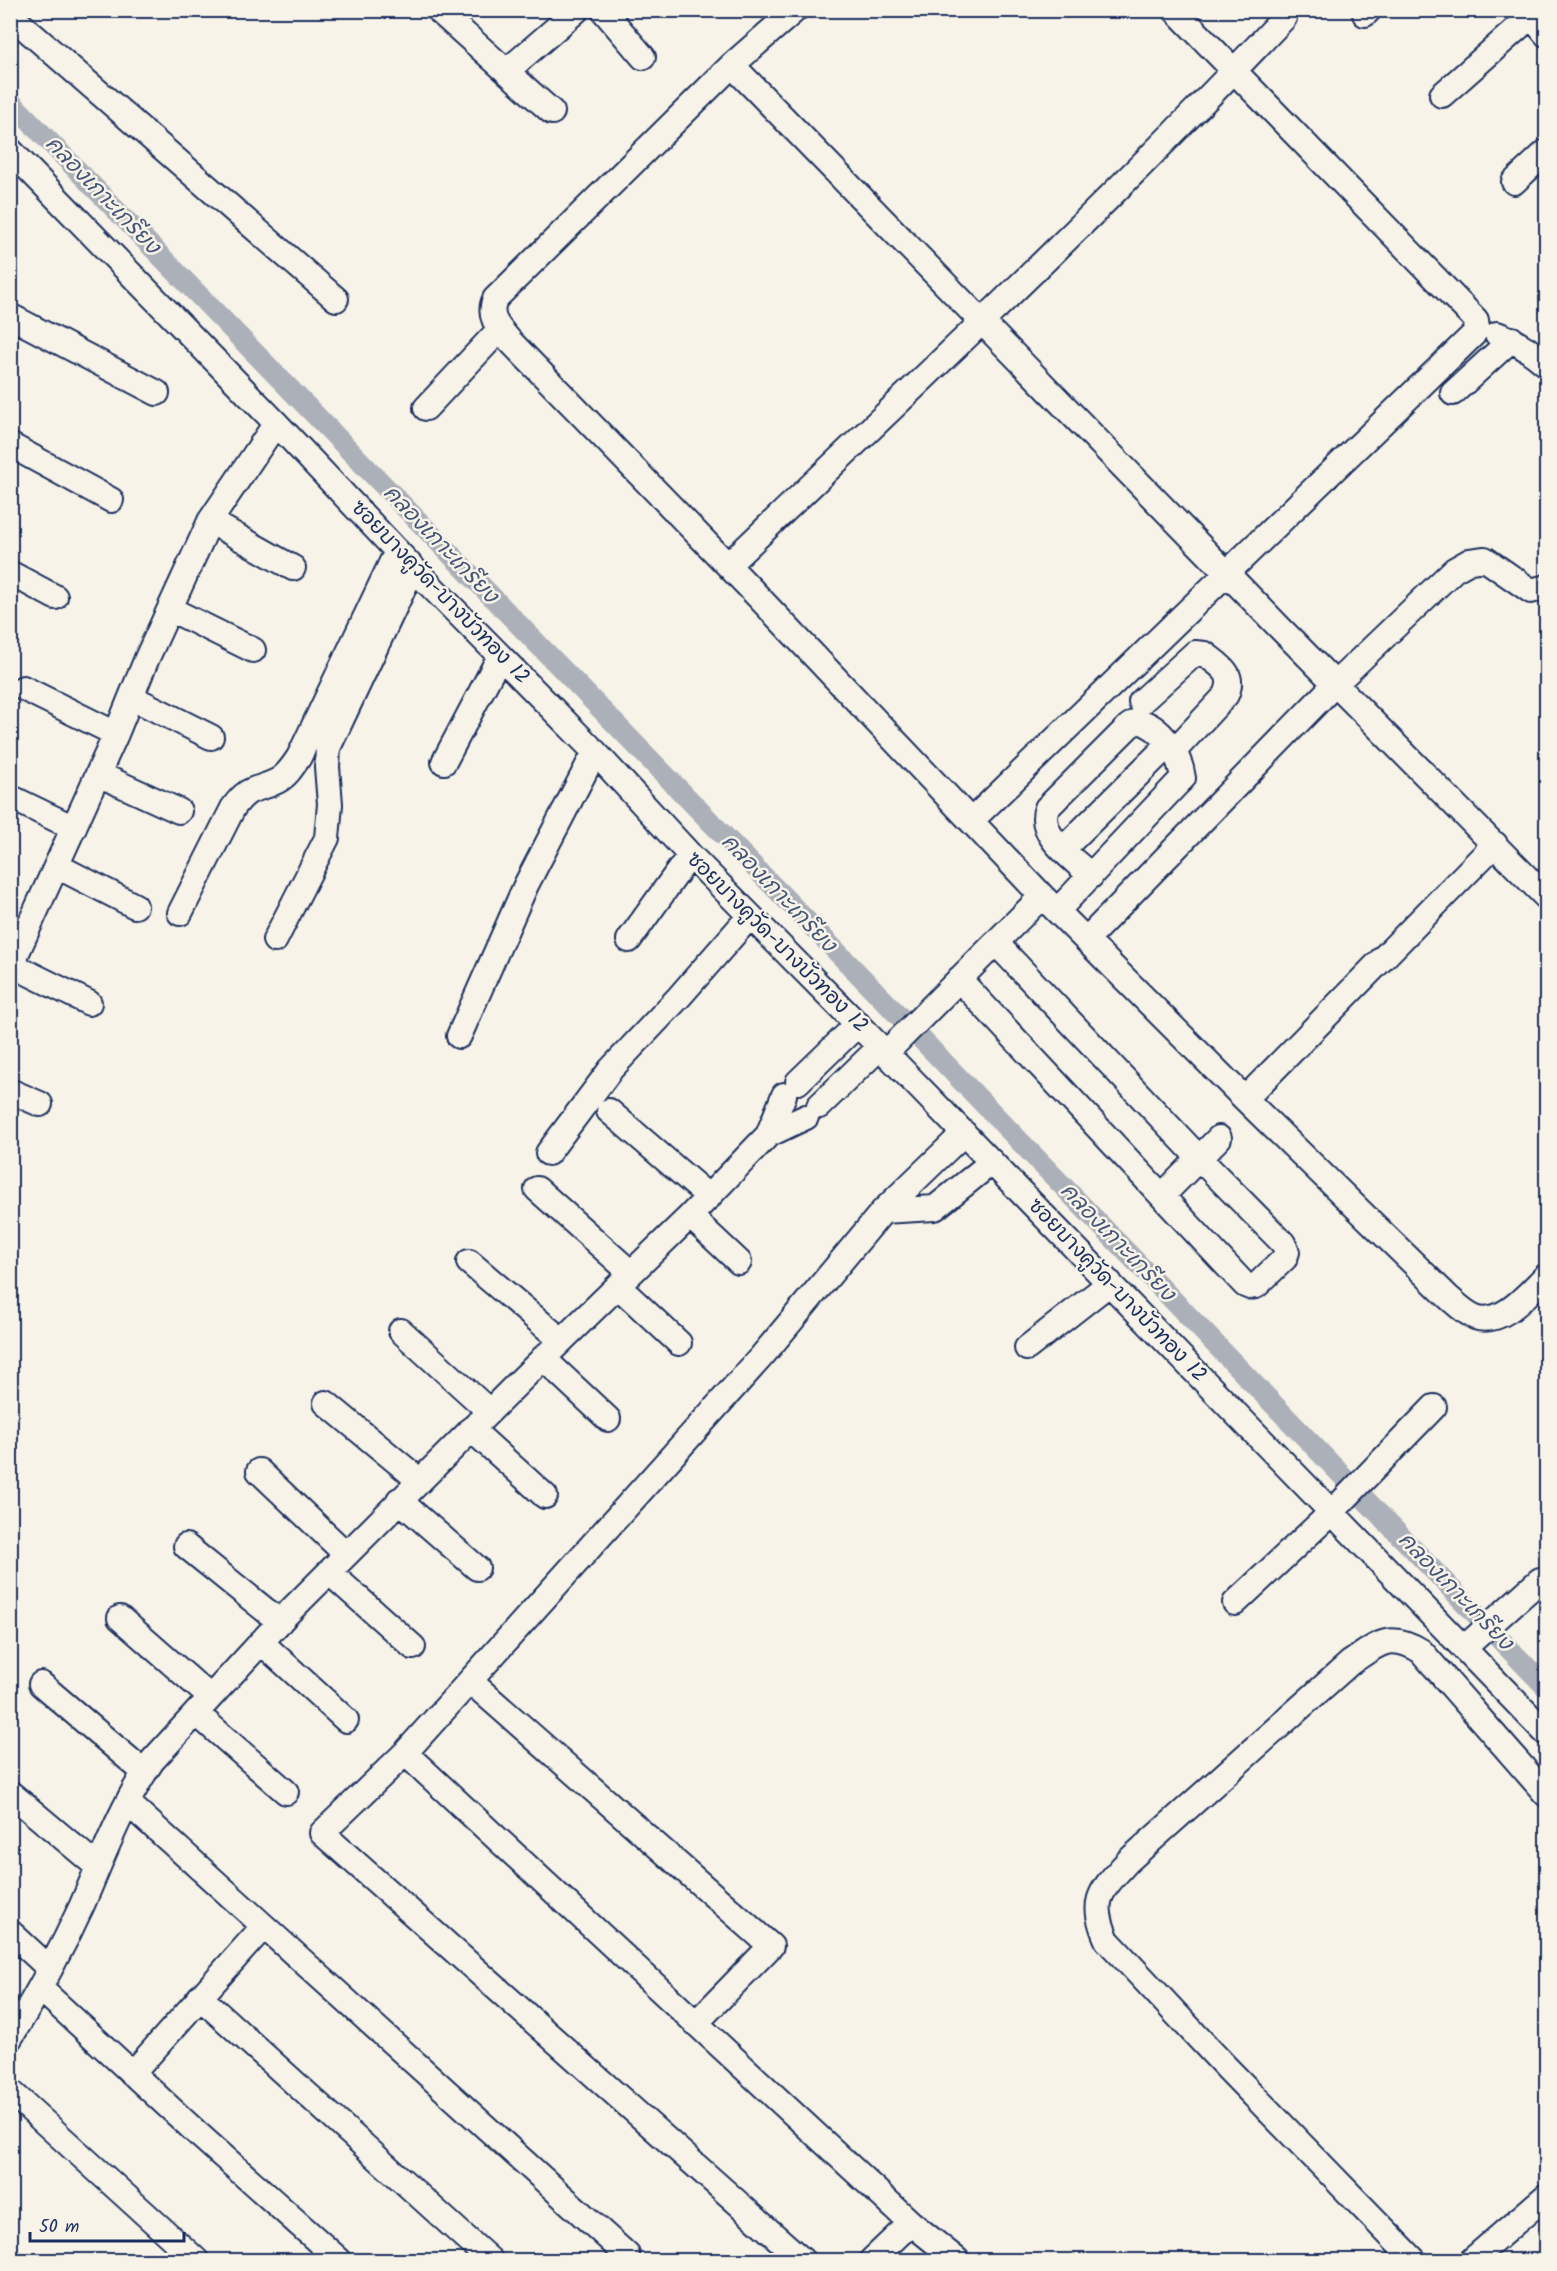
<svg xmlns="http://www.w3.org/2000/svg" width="1557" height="2271" font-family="Kalam,'Playpen Sans Thai',sans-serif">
<rect width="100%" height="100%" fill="#f7f3e8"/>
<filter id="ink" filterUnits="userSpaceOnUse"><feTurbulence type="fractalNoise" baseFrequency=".0167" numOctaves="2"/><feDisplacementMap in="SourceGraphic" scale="12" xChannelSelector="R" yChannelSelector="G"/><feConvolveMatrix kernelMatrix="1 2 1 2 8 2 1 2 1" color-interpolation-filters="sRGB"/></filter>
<g filter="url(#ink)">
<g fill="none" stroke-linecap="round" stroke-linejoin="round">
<path stroke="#acb0b9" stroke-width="21" d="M10 101 874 990 1546 1687"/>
<defs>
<path id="minor" d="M438 10 552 112
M603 10 643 57
M795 10 732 65 495 299C487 317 499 328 510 341L748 586 1042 896 1245 1099 1448 1297C1456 1304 1465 1313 1475 1317 1502 1327 1529 1292 1546 1276
M1526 10 1546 34
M1365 14 1369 10
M10 15 336 299
M732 65 1281 629 1546 897
M507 71 577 10
M1442 95 1538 10
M10 150 276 423 413 568 595 752 690 855 880 1047 1546 1733
M1514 182 1546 152
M10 316 157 393
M1497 334C1517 341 1531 351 1546 364
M1453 393 1512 339
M426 408 500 329
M10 445 111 500
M210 521 293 568
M728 565C916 385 1106 207 1284 18
M10 573 55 597
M170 609 253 650
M23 688 116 734
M131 697 211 737
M1141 702 1195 653 1205 654C1220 666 1236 673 1226 695L1173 752
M444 762 500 656
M98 774 179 811
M10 797 74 828
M971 821 1473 335 1477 328 1476 320 1175 10
M1063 849 1168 745
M57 866 135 906
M1057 911 1178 783 1183 778C1180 755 1161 725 1137 721L1129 726 1047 808C1036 835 1074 859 1091 876
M180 913 233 808C250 784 256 792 277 781 287 776 293 766 299 757L397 551
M275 940 327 838 330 804 327 767 328 748 413 568
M629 940 690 855
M1086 940 1336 683 1454 570 1470 561 1485 559 1531 591 1546 587
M12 965 89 1003
M10 968 116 734 147 658 210 521 276 423
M959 979 1245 1285 1250 1287 1256 1286 1285 1258 1287 1252 1283 1243 1199 1158 996 943
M459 1036 526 885 595 752
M886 1053 1042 896
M798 1082 858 1024
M10 1091 40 1104
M1245 1099 1495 844
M819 1106 880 1047
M609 1111 709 1197
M964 1133 883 1211 935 1208 992 1162
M768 1135 784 1095
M548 1153 611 1069 679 997 750 916
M537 1189 631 1273
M1162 1196 1219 1138
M690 1216 739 1262
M469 1262 561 1340
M618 1286 679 1343
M401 1331 489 1411
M1027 1348 1110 1283
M543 1358 608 1419
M326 1403 420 1481
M471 1429 545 1496
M259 1471 346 1554
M399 1500 477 1568
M186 1546 280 1622
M329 1572 413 1647
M1235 1603 1332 1512 1434 1407
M120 1618 210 1697
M261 1642 346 1720
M1464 1648 1540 1580
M470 1681 771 1946 696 2023
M41 1684 144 1772
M196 1713 286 1792
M405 1753 911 2223 872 2260
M10 1793 98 1867
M128 1803 627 2255
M10 1932 50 1969
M41 1989 197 2133 339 2260
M200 1997 490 2260
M10 2038C37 1995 61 1951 82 1905 103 1856 122 1805 152 1761L287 1614 523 1378 690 1216 768 1135 806 1117
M132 2074 263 1927
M10 2091 196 2260
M911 2223 957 2260
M802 2260 322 1833 405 1753 762 1356 883 1211
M1414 2260 1224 2065 1107 1940C1089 1899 1101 1891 1128 1861L1350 1663C1377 1645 1389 1631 1421 1651L1546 1794
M1472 2260 1546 2196"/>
</defs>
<use href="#minor" stroke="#1b2f5e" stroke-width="28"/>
<use href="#minor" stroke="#f7f3e8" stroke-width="24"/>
</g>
</g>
<g text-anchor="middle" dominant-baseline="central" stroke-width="5" stroke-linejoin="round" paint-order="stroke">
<g font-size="21" fill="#1b2f5e" stroke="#f7f3e8">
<text transform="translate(440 593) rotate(46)">ซอยบางคูวัด-บางบัวทอง 12</text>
<text transform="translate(777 943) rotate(45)">ซอยบางคูวัด-บางบัวทอง 12</text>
<text transform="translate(1117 1291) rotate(46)">ซอยบางคูวัด-บางบัวทอง 12</text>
</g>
<g font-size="22" font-style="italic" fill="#465679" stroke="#f7f3e8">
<text transform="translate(102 196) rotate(46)">คลองเกาะเกรียง</text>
<text transform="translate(440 545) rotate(46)">คลองเกาะเกรียง</text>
<text transform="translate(778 894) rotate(46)">คลองเกาะเกรียง</text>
<text transform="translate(1117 1243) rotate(46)">คลองเกาะเกรียง</text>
<text transform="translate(1455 1592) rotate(46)">คลองเกาะเกรียง</text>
</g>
</g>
<rect width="1557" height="2271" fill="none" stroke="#f7f3e8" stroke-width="36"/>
<rect x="18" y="18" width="1521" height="2235" fill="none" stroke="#1b2f5e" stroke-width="2" filter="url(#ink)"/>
<path d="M30 2232v9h154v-9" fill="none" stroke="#1b2f5e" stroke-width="3"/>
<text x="39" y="2232" font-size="18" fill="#1b2f5e" stroke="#f7f3e8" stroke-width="4.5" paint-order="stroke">50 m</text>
</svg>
